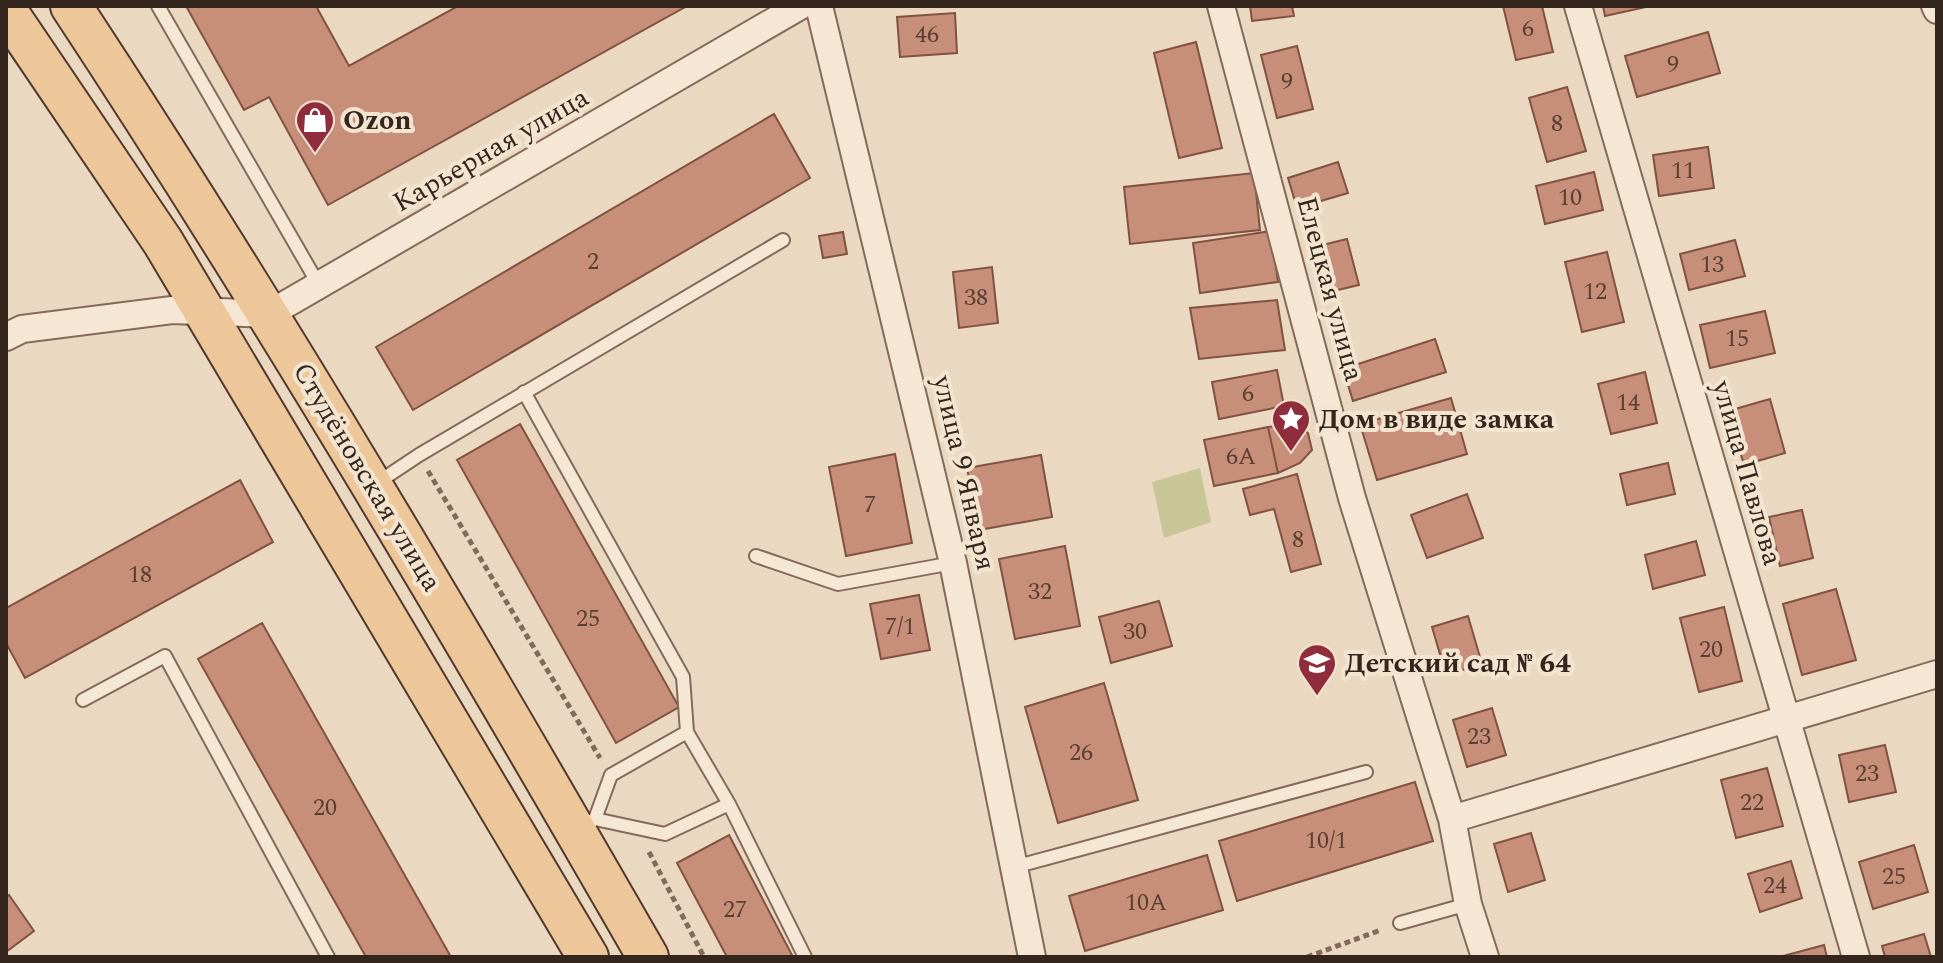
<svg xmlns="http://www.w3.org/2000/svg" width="1943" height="963" font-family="Spectral,serif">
<rect width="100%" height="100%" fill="#ebd8c1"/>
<path fill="#c8c696" d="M1200 468 1211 522 1164 538 1152 482Z"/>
<path fill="#c78e79" stroke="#815141" stroke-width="2" d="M186 6H316L349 66 458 6H687L328 205 269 97 244 110Z
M1250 6H1292L1294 16 1252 21Z
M1503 6H1542L1553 52 1516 60Z
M1603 6H1646V7L1605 16Z
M955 13 957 53 900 57 897 17Z
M1708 32 1720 73 1637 97 1625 56Z
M1196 42 1222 148 1179 158 1154 53Z
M1297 46 1313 109 1277 118 1261 55Z
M1567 87 1586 151 1547 162 1529 98Z
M774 114 810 178 413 410 376 347Z
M1708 147 1714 188 1659 196 1653 155Z
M1338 162 1348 193 1297 208 1288 178Z
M1594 172 1603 210 1545 224 1536 186Z
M1254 173 1260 230 1130 244 1124 187Z
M1271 231 1278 282 1200 293 1193 243Z
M843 232 847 254 823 258 819 236Z
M1347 239 1359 285 1325 293 1314 247Z
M1735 240 1745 276 1689 290 1680 254Z
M1607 252 1624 322 1582 332 1565 262Z
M992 267 998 323 959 328 953 272Z
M1277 300 1285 350 1199 359 1190 308Z
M1765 311 1775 353 1710 368 1700 325Z
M1435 339 1446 372 1353 401 1343 369Z
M1277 370 1284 406 1219 419 1212 382Z
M1645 372 1657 423 1611 434 1598 384Z
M1451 398 1467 454 1377 480 1360 424Z
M1770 399 1785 453 1744 465 1728 411Z
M1295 423 1308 433 1312 450 1300 463 1278 473 1268 427Z
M520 424 679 707 616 743 457 460Z
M1268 427 1278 473 1214 486 1204 440Z
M895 454 912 543 846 556 829 467Z
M1041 455 1052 517 979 530 967 468Z
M1668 463 1675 494 1627 505 1620 474Z
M1297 474 1321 564 1291 572 1274 509 1250 515 1243 489Z
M240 480 273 542 25 678 6 643V608Z
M1467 494 1483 538 1427 558 1411 515Z
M1802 510 1813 558 1780 566 1769 517Z
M1696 541 1705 575 1653 589 1645 555Z
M1065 546 1080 626 1015 639 999 559Z
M1836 589 1856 660 1802 675 1783 604Z
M919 595 930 650 881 659 870 604Z
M1159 601 1172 646 1111 663 1099 617Z
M1724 607 1742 681 1699 692 1680 618Z
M1468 616 1482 664 1446 675 1432 627Z
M262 623 451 957H366L198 659Z
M1104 683 1138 800 1058 823 1025 707Z
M1492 708 1506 755 1467 767 1453 720Z
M1885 745 1896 792 1849 802 1839 755Z
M1767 768 1783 826 1736 838 1721 780Z
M1415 782 1433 841 1237 901 1219 841Z
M1531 833 1545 880 1508 892 1494 844Z
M729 835 793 957H727L677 863Z
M1914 845 1928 892 1873 909 1859 862Z
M1207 855 1223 910 1085 951 1069 896Z
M1791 861 1802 898 1760 912 1748 874Z
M9 895 34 931 6 952V897Z
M1924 934 1931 957H1885L1882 946Z
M1824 945 1827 957H1783V956Z"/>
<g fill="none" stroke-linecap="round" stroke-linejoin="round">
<defs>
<path id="lane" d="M158 6 320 287
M524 392 683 677 687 732 611 775 595 819 580 828
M377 483 419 455 783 240
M756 556 838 584 953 563
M83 700 165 656 328 957
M729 804 805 957
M595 819 665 834 729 804 687 732
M1014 867 1366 772
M1400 923 1468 904"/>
<path id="street" d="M819 6 953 563 1032 957
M1221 6 1352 498 1452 819 1468 904 1485 957
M1578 6 1856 957
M1935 6 1937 10
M6 337 22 329 172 310 269 314 800 6
M1452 819 1937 674"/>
<path id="primary" d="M71 6C275 316 463 635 648 957
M6 10 163 242 588 957"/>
</defs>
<use href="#lane" stroke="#836a5a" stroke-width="16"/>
<use href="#street" stroke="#836a5a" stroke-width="30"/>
<use href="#primary" stroke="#51392e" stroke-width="44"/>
<path stroke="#836a5a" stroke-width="5" stroke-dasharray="6 4" stroke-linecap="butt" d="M428 471 600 758
M649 852 704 957
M1307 957 1381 930"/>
<use href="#lane" stroke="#f6e7d4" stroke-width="12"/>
<use href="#street" stroke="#f6e7d4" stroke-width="26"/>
<use href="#primary" stroke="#edc79a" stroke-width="40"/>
</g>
<defs>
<symbol id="shop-pin" viewBox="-11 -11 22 30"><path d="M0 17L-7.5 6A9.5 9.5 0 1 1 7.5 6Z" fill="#8f2d3d" stroke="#f3e4d0"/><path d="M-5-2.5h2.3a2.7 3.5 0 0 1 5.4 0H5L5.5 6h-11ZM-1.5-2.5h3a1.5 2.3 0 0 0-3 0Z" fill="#fff"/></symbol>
<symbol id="sight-pin" viewBox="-11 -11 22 30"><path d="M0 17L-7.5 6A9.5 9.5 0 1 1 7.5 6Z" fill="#8f2d3d" stroke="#f3e4d0"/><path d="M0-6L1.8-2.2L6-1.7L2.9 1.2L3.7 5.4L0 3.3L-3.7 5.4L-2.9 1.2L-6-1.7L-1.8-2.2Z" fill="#fff"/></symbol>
<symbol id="school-pin" viewBox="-11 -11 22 30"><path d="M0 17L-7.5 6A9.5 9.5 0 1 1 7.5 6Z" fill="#8f2d3d" stroke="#f3e4d0"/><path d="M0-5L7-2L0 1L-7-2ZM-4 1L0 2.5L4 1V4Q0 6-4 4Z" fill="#fff"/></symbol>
</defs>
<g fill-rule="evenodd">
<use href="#shop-pin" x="293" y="98" width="44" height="60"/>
<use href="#sight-pin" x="1269" y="397" width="44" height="60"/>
<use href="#school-pin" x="1295" y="641" width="44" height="60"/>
</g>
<g text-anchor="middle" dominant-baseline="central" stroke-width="8" stroke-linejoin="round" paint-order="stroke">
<g font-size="24" fill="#593f34">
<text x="1528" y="29">6</text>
<text x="927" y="35">46</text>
<text x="1673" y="65">9</text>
<text x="1287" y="82">9</text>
<text x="1557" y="124">8</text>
<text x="1683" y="171">11</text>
<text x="1570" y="198">10</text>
<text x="593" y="262">2</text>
<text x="1712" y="265">13</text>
<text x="1595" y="292">12</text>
<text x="976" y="298">38</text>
<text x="1737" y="339">15</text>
<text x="1248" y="394">6</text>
<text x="1628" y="403">14</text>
<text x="1241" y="457">6А</text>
<text x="870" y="505">7</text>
<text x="1298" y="540">8</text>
<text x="140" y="575">18</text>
<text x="1040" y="592">32</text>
<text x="588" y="619">25</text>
<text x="900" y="627">7/1</text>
<text x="1135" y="632">30</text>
<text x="1711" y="650">20</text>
<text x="1479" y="737">23</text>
<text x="1081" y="753">26</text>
<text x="1867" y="774">23</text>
<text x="1752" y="803">22</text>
<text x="325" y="808">20</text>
<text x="1326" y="841">10/1</text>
<text x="1894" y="877">25</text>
<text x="1775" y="886">24</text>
<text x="1146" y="903">10А</text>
<text x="735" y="910">27</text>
</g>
<g font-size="28" font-weight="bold" fill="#34251d" stroke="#f3e4d0" text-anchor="start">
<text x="343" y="120">Ozon</text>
<text x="1319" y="419">Дом в виде замка</text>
<text x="1345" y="663">Детский сад № 64</text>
</g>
<g font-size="28" fill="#34251d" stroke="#f3e4d0">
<text transform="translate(491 150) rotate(-30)">Карьерная улица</text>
<text transform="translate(1330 289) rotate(75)">Елецкая улица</text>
<text transform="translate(964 473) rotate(77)">улица 9 Января</text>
<text transform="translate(1747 473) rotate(74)">улица Павлова</text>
<text transform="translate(367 477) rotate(59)">Студёновская улица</text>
</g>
</g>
<rect width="1943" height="963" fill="none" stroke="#34251d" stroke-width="16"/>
</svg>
